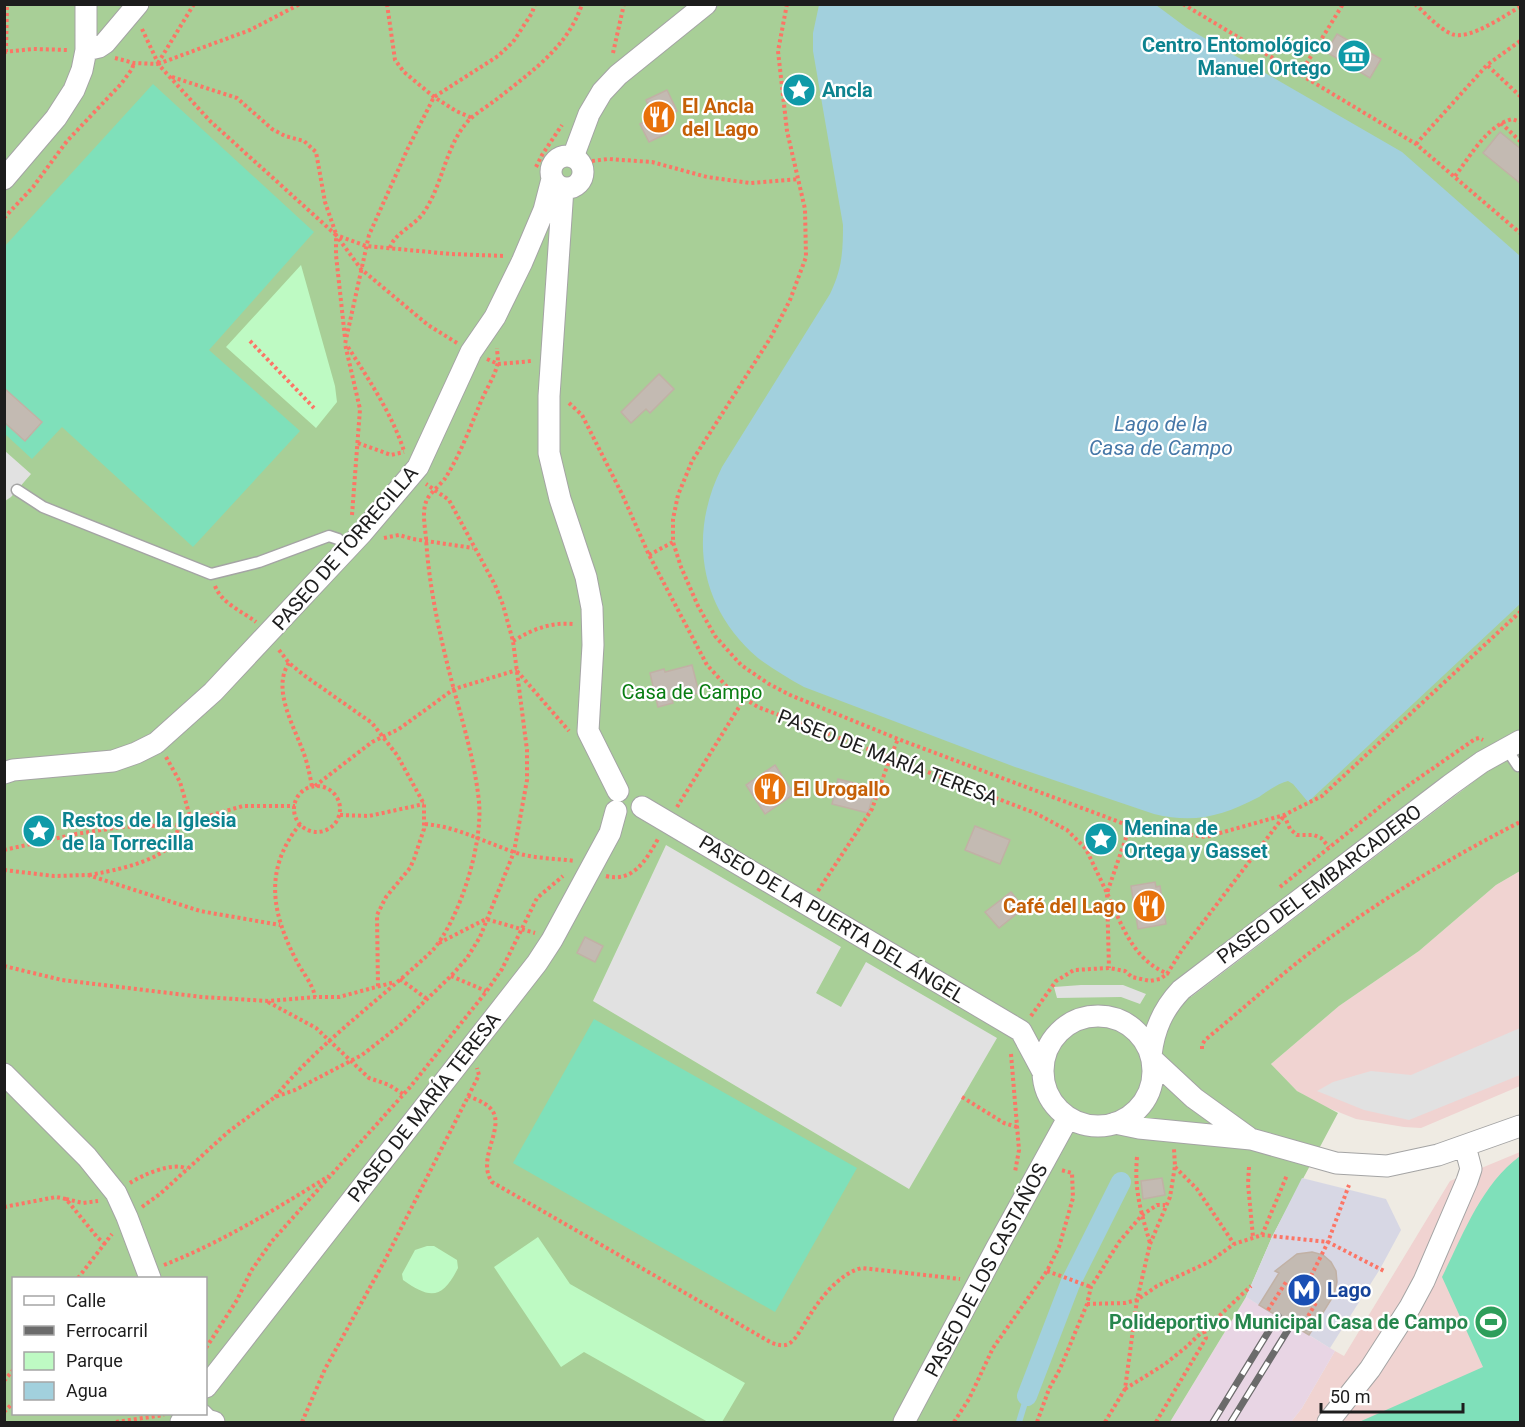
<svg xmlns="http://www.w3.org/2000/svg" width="1525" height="1427" font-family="Roboto,sans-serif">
<rect width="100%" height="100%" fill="#efebe3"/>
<path fill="#f0d3d1" d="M1520 871V1086L1421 1128 1404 1127 1356 1119 1321 1105 1297 1091 1271 1064 1339 1006 1419 951 1496 885Z
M1520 1152V1422H1291L1302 1408 1335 1351 1344 1356 1450 1181Z"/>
<path fill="#e8d5e4" d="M1246 1297 1335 1351 1302 1408 1291 1422H1170Z"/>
<path fill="#a8cf97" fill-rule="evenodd" d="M5 5H1520V871L1496 885 1419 951 1339 1006 1271 1064 1297 1091 1338 1113 1272 1237 1246 1297 1170 1422H5ZM14 1278H206V1414H14Z"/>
<path fill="#befac3" d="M301 265 335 386 337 402 316 428 226 347Z
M538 1237 570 1284 745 1383 722 1422H708L584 1352 561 1367 494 1267Z
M427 1246H434L457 1260 458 1268C442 1300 430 1299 403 1280L402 1274 415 1250Z"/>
<path fill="#7fe0ba" d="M153 84 314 232 209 350 300 431 193 547 62 427 32 459 5 434V246Z
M594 1019 857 1168 775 1312 513 1163Z
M1520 1156V1422H1359L1483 1367 1442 1277C1463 1235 1481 1185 1520 1156Z"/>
<path fill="#e1e1e1" d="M5 451 31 474 11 497 5 501Z
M1489 762 1493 767 1191 997 1187 992Z
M666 845 841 947 816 993 841 1007 866 962 997 1038 909 1189 593 1001Z
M1081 985H1123L1146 994 1140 1004 1121 997 1057 998 1054 987Z
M1520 1028V1075L1409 1120 1364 1110 1317 1091 1333 1082 1371 1071 1411 1075Z"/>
<path fill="#d7d7e4" d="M1302 1178 1386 1199 1401 1230 1380 1269 1330 1348 1309 1335 1335 1295 1337 1282 1334 1266 1323 1255 1307 1252 1292 1257 1284 1264 1259 1305 1246 1297 1272 1237Z"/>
<path fill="#a2d0dd" d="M819 5H1156L1187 28 1402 152 1520 256V604L1308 802 1293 784 1288 781C1277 784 1268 791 1259 797 1222 816 1195 824 1154 814L1015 767 804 687C788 678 773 669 758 658 699 608 688 534 722 467L830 294C842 269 843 252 843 225L813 51V33Z"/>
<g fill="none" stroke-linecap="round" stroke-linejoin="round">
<path stroke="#a2d0dd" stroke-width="6" d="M1019 1422 1027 1396"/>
<path stroke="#a2d0dd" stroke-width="20" d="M1027 1396 1070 1284 1121 1182"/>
</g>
<path fill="#c3bab2" stroke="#c1b1a5" stroke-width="1.5" d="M1337 34 1381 59 1370 78 1326 52Z
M667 90 677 111 670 115 675 124 666 128 668 133 649 142 640 124 649 119 644 110 649 108 646 100Z
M1500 132 1521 149V184L1483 153Z
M659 374 674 389 650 413 646 409 631 423 621 412Z
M4 388 42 422 25 441 4 422Z
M692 665 699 693 672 700 673 703 658 707 650 673 664 669 665 672Z
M775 765 794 794 765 814 746 785Z
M838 779 875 788 868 813 832 804Z
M975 826 1010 840 1000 864 965 850Z
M1155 882 1156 887 1160 886 1166 924 1138 929 1131 886Z
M1011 892 1024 908 999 928 985 912Z
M585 937 603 946 595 962 577 953Z
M1162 1178 1165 1195 1143 1199 1141 1181Z
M1312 1252 1323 1255 1331 1262 1336 1271 1337 1282 1334 1295 1309 1335 1259 1305 1279 1273 1275 1271 1297 1254Z"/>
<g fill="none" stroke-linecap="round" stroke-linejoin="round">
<defs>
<path id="service" d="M17 490 43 507 211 574 259 562 329 536 338 539 348 547
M1506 748 1518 766 1520 765"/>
<path id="minor" d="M86 50 99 47 105 43 138 4
M551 172a16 16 0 1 1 32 0a16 16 0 1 1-32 0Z
M573 157 589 114 602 92 618 75 706 4
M4 179 56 118 74 90 82 70 86 50V4
M563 188 549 396V453L560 499 586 577 592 608 593 645 588 731 618 791
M4 773 13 770 113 761 136 753 156 743 213 692 362 533 418 467 471 352 495 317 522 262 544 210 552 179
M642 807 1021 1031 1043 1072
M1043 1071a55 55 0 1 1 110 0a55 55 0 1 1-110 0Z
M1151 1055C1154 1029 1163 1009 1181 990L1450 785 1482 762 1520 741
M1152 1059 1194 1098 1248 1137
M4 1074 87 1157 116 1193 127 1217 150 1278
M1115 1123 1139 1128 1251 1139 1336 1163 1387 1166 1438 1155 1520 1126
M206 1387 537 963 552 940 610 833 616 811
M201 1414 207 1420 214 1422
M181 1422 187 1414
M904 1422 996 1249 1068 1118
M1328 1422 1370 1369 1410 1307 1424 1281 1467 1181 1471 1169 1465 1146"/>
</defs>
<use href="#service" stroke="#a4a4a4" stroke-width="13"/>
<use href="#minor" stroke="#a4a4a4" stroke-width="23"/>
<path stroke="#fc7566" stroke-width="4" stroke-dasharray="3 3" stroke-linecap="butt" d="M387 4 395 60 404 72 434 97 456 111 472 118
M787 4 778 51 787 131 805 209 806 257 790 300 771 337 692 461 678 495 673 519V542L681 567 698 606 715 636 741 665 769 684 790 695 898 739 1130 826 1206 837 1284 815 1322 796 1520 612
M1183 4 1416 144 1520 233
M1415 4C1426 14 1439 29 1452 34 1469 41 1505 15 1520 7
M142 29 158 63
M1520 41 1487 65 1520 96
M4 52 33 49 68 50
M6 52 7 4
M613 53 624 4
M115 58 134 63 158 64 210 121 336 235V255L345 338
M158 63 194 4
M158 64 250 30 300 4
M1300 74 1343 4
M172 77 237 98 272 129 285 136 304 141 316 152 325 202 336 234
M1501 123 1520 141
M1416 144 1487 65
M592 161 608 159 652 162 707 177 750 183 798 179
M536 167 542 155 562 125
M1455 176C1470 157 1486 126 1512 119L1520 122
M4 218 33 187 67 141 121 84 132 69 134 63
M390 248C394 233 415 226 424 212 443 184 445 147 468 121 476 113 488 106 497 99 531 72 568 47 582 4
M250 341 314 408
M457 343 428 325 361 269 336 235 366 246 451 254 505 256
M348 347C369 380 392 414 404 451
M487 359 498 364 532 361
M569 403 582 415 622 494 649 555 707 665 729 689 758 707 1035 813 1067 830 1086 849 1107 893 1109 968
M358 443 391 455 404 452
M352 515 360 409 345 344 369 235 408 148 434 97 498 56 513 42 532 13 535 4
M384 538 399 535 413 539 473 548
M649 555 673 542
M215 586C222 604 242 611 256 622
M513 641C533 629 551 622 574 624
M279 650 289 663 305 676 372 723 397 755 424 804V829L414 859 410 868 386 897 377 915 378 987
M289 663C271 689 295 728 304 754 308 765 310 776 312 787
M517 671 569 731
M166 757 180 782 191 820
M315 786 372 742 399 729 454 689 517 670
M294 809a23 23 0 1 1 46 0a23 23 0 1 1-46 0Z
M677 807 744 699
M340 815 369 816 424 804
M1284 815 1290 829 1297 835H1314L1321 838 1329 847
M300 824C264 869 271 911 296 960 302 972 313 984 315 997
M425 824C458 827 484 842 514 852 533 859 555 858 575 861
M1130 826 1107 893C1122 925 1133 961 1169 974
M4 850 76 834 121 827 177 825 243 806H295
M4 870 54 876 88 875 200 911 280 925
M89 875C111 871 184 859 177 825
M606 876C633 883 646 860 658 839
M1280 887 1396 794 1475 739 1479 738 1483 740
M818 891 872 809 890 758 898 739
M439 943 486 919 535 933
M4 966 62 980 202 997 268 1001 315 997H339L395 982
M451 976 486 991
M400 979 427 999
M268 1002 316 1028 369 1078 389 1085 403 1094
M1031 1016 1056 981 1074 970 1109 968 1125 971 1132 977 1150 981 1160 979 1167 974 1182 950 1284 816
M1202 1049V1045L1205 1040C1238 1013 1270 984 1303 958 1371 905 1444 861 1520 822
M1011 1054 1019 1150 1015 1172
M468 1096C475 1099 484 1102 489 1107 509 1124 475 1158 492 1182L772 1343C778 1345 784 1347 790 1343 797 1338 802 1327 807 1320 818 1301 839 1273 862 1268L960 1279
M275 1097C320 1042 380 1000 432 951 460 919 483 844 479 802 475 763 464 727 454 690 441 641 429 589 426 538 425 527 422 513 426 502 428 494 441 485 446 477 461 453 471 425 482 399 487 388 494 377 497 366 499 360 497 353 497 348
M962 1097 1004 1123 1017 1127
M1137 1157C1134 1190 1141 1212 1150 1243
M1175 1167 1197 1189 1234 1244
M1249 1167 1248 1184 1253 1237
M130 1183C142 1175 174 1161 187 1169
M66 1199 83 1203 98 1201
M4 1207 56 1197 66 1199 97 1237 105 1244
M142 1207 160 1194 228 1132 275 1097 295 1090 362 1055 399 1026 451 976 467 958 480 937 514 852 527 780V750L513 641 503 605 495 585 449 500 426 484
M1262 1235 1287 1175
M164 1265C222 1242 276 1209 329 1176
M1047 1271 1091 1287
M78 1278 112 1234
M1303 1292 1328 1242 1349 1185
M1087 1304 1125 1303 1137 1300 1157 1286 1209 1262 1234 1244 1262 1235 1328 1242 1386 1272
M1268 1310 1286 1282 1317 1301 1300 1330
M206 1348 237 1300 251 1271 272 1241 411 1086 486 992 502 969 537 898 563 876
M4 1381 14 1369
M1125 1389 1165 1364 1185 1348 1251 1286
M4 1412 14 1402
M116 1422 164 1415
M302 1422 325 1369 385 1260 479 1075 477 1068
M954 1422 969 1399 993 1348 1047 1271 1059 1247 1073 1198 1072 1173 1061 1170
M1037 1422 1049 1389 1060 1369 1087 1304 1091 1287 1119 1242 1142 1215 1157 1205H1165
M1105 1422 1125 1389 1137 1300 1150 1244 1170 1197 1175 1166 1174 1149
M1156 1422 1202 1345 1206 1338 1204 1331"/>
<use href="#service" stroke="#fff" stroke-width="10"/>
<use href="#minor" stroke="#fff" stroke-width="21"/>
<defs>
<path id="rail" d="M1213 1422 1278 1316
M1231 1422 1291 1325"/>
</defs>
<use href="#rail" stroke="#6b6b6b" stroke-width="7"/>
<use href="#rail" stroke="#fff" stroke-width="4.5" stroke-dasharray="14" stroke-linecap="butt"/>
</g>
<defs>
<symbol id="museum-disc" viewBox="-11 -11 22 22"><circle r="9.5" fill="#0f9aa8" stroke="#fff"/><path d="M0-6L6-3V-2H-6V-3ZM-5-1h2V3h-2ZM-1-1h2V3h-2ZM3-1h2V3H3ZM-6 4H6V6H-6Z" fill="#fff"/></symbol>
<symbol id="sight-disc" viewBox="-11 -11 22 22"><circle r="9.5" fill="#0f9aa8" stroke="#fff"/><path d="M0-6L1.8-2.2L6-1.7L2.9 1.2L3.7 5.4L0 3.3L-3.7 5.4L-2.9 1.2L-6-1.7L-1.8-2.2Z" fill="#fff"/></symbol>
<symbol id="restaurant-disc" viewBox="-11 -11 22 22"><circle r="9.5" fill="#e8710a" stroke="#fff"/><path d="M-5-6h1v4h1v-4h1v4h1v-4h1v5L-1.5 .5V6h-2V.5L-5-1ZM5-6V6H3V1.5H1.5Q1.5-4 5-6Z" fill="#fff"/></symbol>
<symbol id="metro-disc" viewBox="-11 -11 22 22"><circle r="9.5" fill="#1a4fb4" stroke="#fff"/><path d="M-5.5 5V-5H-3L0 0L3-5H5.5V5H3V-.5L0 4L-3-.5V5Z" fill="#fff"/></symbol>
<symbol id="stadium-disc" viewBox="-11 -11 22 22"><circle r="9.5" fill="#2e9e5b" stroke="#fff"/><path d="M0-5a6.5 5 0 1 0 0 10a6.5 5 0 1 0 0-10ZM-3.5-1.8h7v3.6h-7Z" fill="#fff"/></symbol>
</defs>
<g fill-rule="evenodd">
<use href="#museum-disc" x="1335" y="37" width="38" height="38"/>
<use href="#sight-disc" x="780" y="71" width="38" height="38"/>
<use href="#restaurant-disc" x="640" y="98" width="38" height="38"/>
<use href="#restaurant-disc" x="751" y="770" width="38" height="38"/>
<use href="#sight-disc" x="20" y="812" width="38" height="38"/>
<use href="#sight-disc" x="1082" y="820" width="38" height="38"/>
<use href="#restaurant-disc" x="1130" y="887" width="38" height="38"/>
<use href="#metro-disc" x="1285" y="1271" width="38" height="38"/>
<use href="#stadium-disc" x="1472" y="1303" width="38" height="38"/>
</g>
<g text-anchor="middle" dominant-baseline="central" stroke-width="4.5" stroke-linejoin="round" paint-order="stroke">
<g font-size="20" font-weight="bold" fill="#0d838f" stroke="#fff" text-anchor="start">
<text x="1331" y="45" text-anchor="end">Centro Entomológico<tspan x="1331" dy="23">Manuel Ortego</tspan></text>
<text x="822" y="90">Ancla</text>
<text x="62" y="820">Restos de la Iglesia<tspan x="62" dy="23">de la Torrecilla</tspan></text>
<text x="1124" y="828">Menina de<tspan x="1124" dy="23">Ortega y Gasset</tspan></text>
</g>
<g font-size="20" font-weight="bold" fill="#c56008" stroke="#fff" text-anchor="start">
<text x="682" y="106">El Ancla<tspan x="682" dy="23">del Lago</tspan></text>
<text x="793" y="789">El Urogallo</text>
<text x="1126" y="906" text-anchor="end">Café del Lago</text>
</g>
<g font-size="20" fill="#1d1d1d" stroke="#fff">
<text transform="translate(345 548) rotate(-49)">PASEO DE TORRECILLA</text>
<text transform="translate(888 757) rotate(21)">PASEO DE MARÍA TERESA</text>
<text transform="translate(1319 884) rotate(-37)">PASEO DEL EMBARCADERO</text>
<text transform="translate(832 919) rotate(31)">PASEO DE LA PUERTA DEL ÁNGEL</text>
<text transform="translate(424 1107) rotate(-52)">PASEO DE MARÍA TERESA</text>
<text transform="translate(986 1270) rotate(-62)">PASEO DE LOS CASTAÑOS</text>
</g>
<g font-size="20" fill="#097d12" stroke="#fff">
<text x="692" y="692">Casa de Campo</text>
</g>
<g font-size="20" font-weight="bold" fill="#164399" stroke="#fff" text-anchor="start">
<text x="1327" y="1290">Lago</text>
</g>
<g font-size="20" font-weight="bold" fill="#27864d" stroke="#fff" text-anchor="end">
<text x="1468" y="1322">Polideportivo Municipal Casa de Campo</text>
</g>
<g font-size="21" font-style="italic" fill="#4577a7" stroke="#fff">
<text x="1161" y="424">Lago de la<tspan x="1161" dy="24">Casa de Campo</tspan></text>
</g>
</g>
<rect width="1525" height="1427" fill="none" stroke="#1d1d1d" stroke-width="12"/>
<rect x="12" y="1277" width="195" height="138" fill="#ffffff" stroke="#a5a5a5" stroke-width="1.5"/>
<rect x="24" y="1296" width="30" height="9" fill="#ffffff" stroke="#a5a5a5" stroke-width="1.5"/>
<text x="66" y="1307" font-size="18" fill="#1d1d1d">Calle</text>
<rect x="24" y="1326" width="30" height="9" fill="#6b6b6b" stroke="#a5a5a5" stroke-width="1.5"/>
<text x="66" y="1337" font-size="18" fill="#1d1d1d">Ferrocarril</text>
<rect x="24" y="1352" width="30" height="18" fill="#befac3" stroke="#a5a5a5" stroke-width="1.5"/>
<text x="66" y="1367" font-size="18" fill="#1d1d1d">Parque</text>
<rect x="24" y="1382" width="30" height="18" fill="#a2d0dd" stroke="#a5a5a5" stroke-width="1.5"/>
<text x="66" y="1397" font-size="18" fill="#1d1d1d">Agua</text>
<path d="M1321 1403v9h142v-9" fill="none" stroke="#1d1d1d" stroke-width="3"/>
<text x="1330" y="1403" font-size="18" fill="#1d1d1d" stroke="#ffffff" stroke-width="4.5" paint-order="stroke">50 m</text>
</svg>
